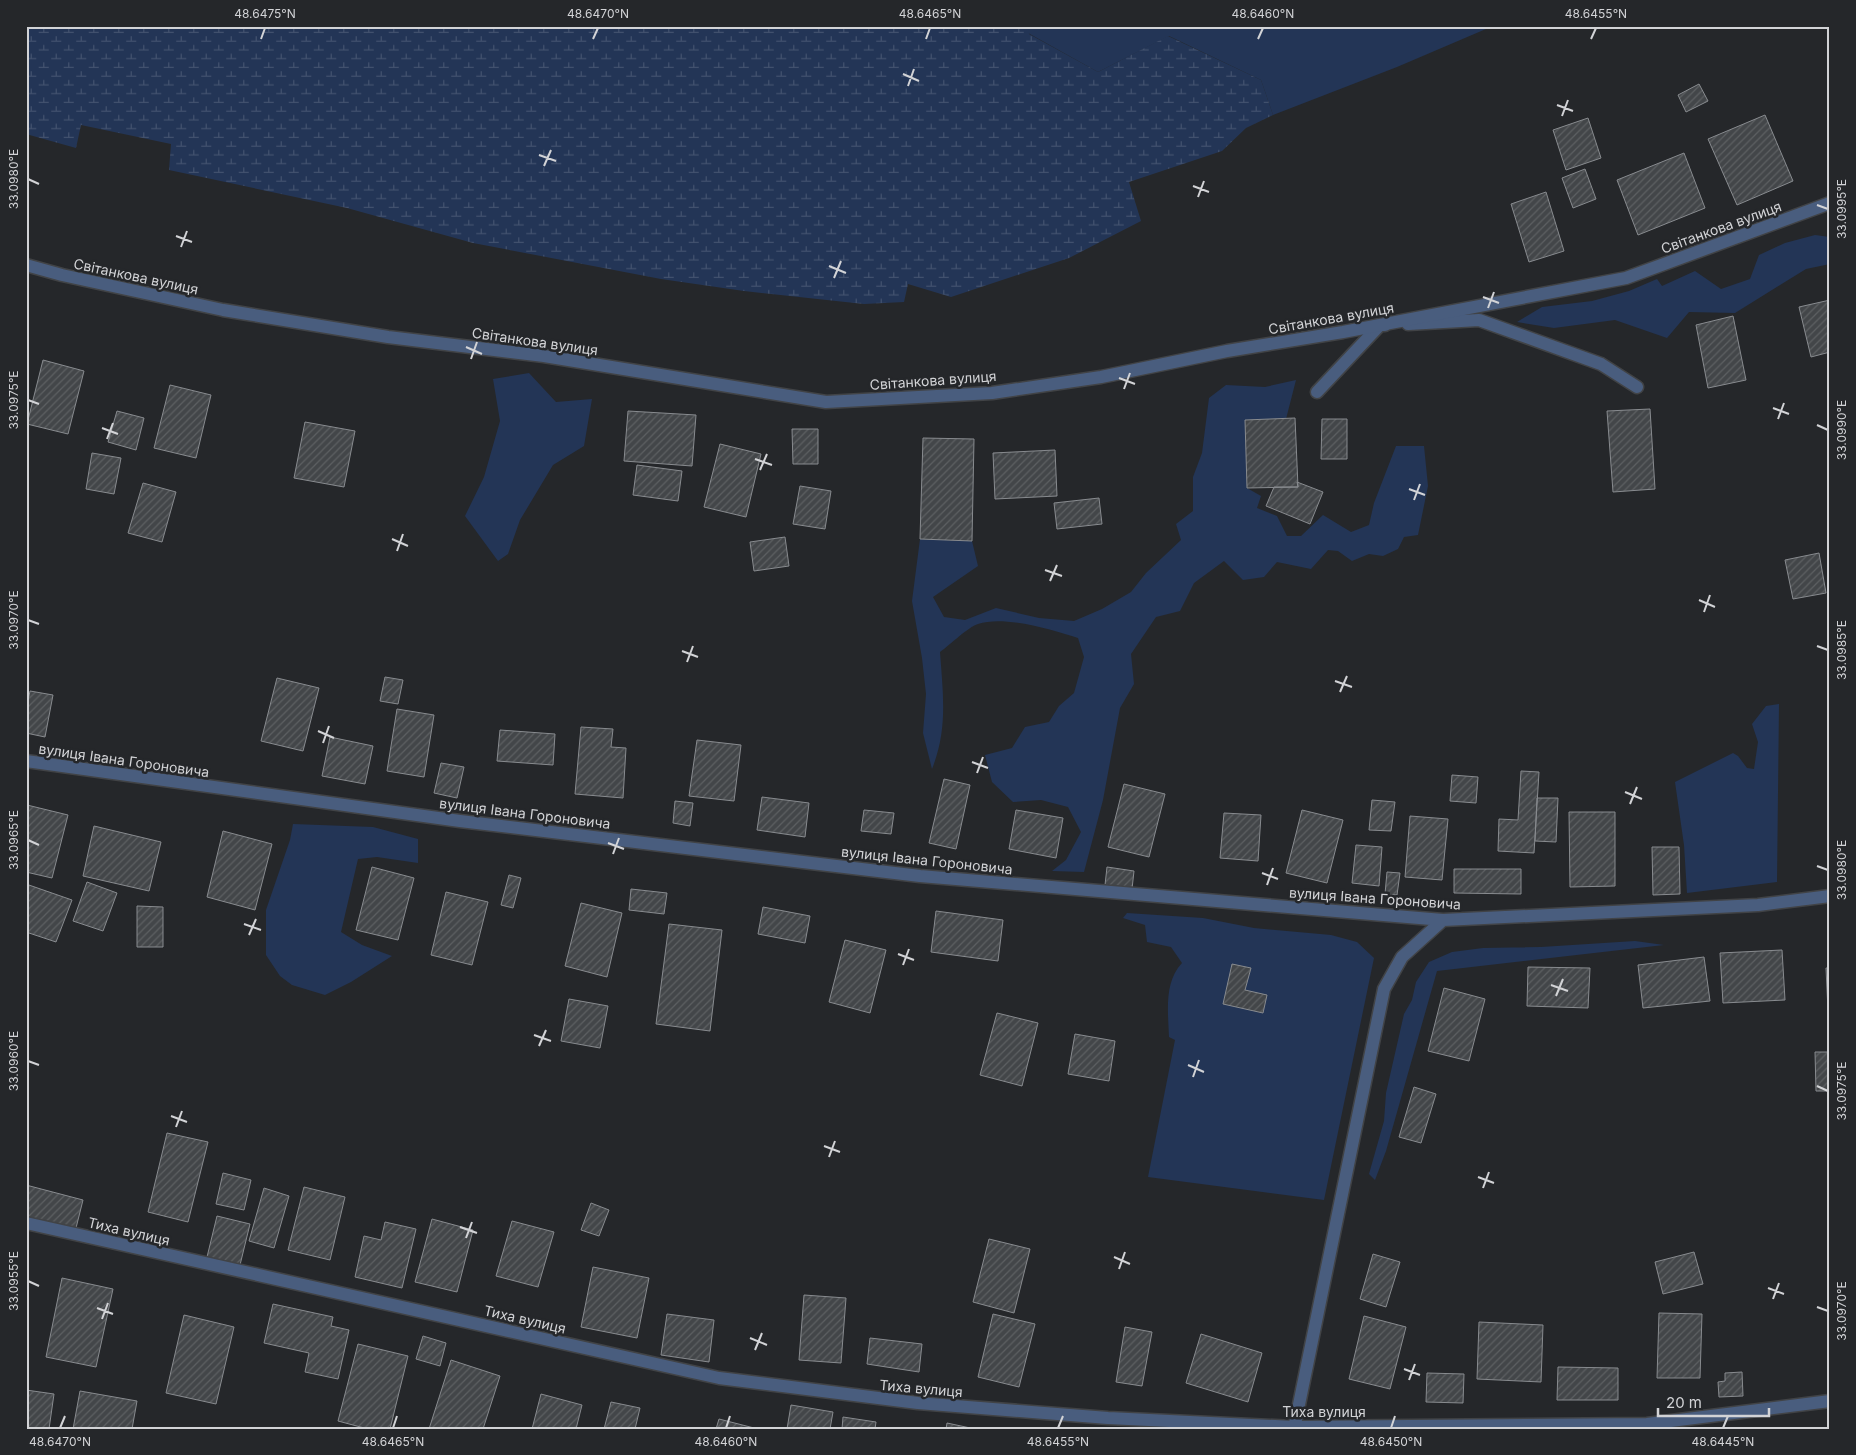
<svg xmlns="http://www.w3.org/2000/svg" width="1856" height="1455" font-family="Inter,sans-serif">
<defs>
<pattern id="wetland-marsh" width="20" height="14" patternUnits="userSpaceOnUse" patternTransform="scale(1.25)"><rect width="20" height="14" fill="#233556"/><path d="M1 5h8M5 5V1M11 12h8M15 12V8" fill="none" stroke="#42516e"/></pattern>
<pattern id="building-hatch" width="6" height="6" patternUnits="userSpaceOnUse" patternTransform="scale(1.25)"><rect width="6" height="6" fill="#434649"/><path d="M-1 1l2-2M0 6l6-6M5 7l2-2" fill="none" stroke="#5d6062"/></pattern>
</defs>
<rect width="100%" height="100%" fill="#25272a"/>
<path fill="#233556" d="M1028 26H1493L1397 67 1273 115 1261 80 1169 36 1098 72 1028 33Z
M1815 235 1830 237V264L1806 269 1735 313 1689 312 1667 338 1615 320 1554 328 1517 322 1542 307 1592 301 1629 291 1657 279 1662 286 1695 271 1721 289 1750 279 1759 255 1785 243Z
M529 373 556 402 592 399 584 446 553 465 520 520 508 554 498 561 465 516 484 477 500 421 493 379Z
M1296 380 1286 419 1245 421 1247 488 1261 496 1257 508 1277 516 1287 536H1301L1323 515 1351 532 1369 525 1374 503 1396 446H1424L1428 486 1418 535 1404 537 1398 549 1383 556 1369 554 1352 561 1338 551 1328 550 1311 569 1277 562 1264 577 1243 580 1224 561 1194 583 1180 611 1156 617 1131 654 1134 684 1120 708 1103 800 1084 872 1052 871 1066 860 1081 832 1068 807 1041 800 1013 802 992 782 985 755 1012 748 1025 727 1049 722 1059 706 1074 693 1084 657 1078 638C1053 630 1004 615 978 624 968 627 950 645 940 652 943 694 948 729 932 769L923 733 926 694 922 658 912 601 920 539 972 541 978 566 933 597 944 617 965 620 996 608 1039 618 1074 621 1102 609 1131 592 1146 573 1181 540 1176 524 1193 511V477L1202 453 1209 398 1226 385 1265 387Z
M1779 704 1777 882 1687 893 1684 845 1675 782 1733 753 1738 756 1747 768 1754 769 1758 742 1752 724 1766 706Z
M293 824 373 827 418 839V863L377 857 358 859 341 932 362 945 392 956 351 982 325 995 292 985 280 976 266 955V910L290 840Z
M1127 913 1203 918 1254 928 1331 935 1357 942 1374 958 1324 1200 1148 1177 1175 1040 1169 1037C1168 1011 1164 982 1182 963L1171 947 1147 942 1145 925 1123 918Z
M1635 941 1664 945 1437 971 1386 1151 1375 1180 1369 1174 1384 1121 1386 1093 1404 1014 1412 1000 1416 982 1429 962 1452 952 1483 948 1541 947Z"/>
<path fill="url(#wetland-marsh)" d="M26 26H1028L1029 34 1098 72 1168 36 1261 80 1273 115 1246 128 1222 151 1129 182 1141 221 1069 258 951 297 908 284 904 302 864 304 744 291 661 279 473 243 347 208 169 170 171 144 81 125 76 148 26 134Z"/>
<path fill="url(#building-hatch)" stroke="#888b8f" d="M1699 84 1708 101 1686 112 1678 95Z
M1765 115 1793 181 1737 205 1708 139Z
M1588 118 1601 158 1566 170 1553 130Z
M1684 153 1705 208 1638 235 1617 180Z
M1585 169 1596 199 1573 208 1562 178Z
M1546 192 1564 251 1529 262 1511 204Z
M1830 300V352L1811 357 1799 307Z
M1733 316 1746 380 1708 388 1696 325Z
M43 360 84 371 68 434 27 424Z
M170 385 211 395 196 458 154 448Z
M1650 409 1655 489 1613 492 1607 411Z
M117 411 144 418 136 450 108 442Z
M628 411 696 415 692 466 624 461Z
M1295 418 1298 487 1247 488 1245 420Z
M1322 419H1347V459H1321Z
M305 422 355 431 344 487 294 478Z
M792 429H818V464H793Z
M923 438 974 439 972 541 920 539Z
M720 444 761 454 746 517 704 507Z
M1055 450 1057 496 995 499 993 453Z
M92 453 121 458 114 494 86 489Z
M637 465 682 471 678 501 633 495Z
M1297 482 1323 492 1310 524 1266 506 1274 487H1298Z
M143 483 176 492 162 542 128 533Z
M800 486 831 491 825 529 793 524Z
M1099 498 1102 524 1057 529 1054 503Z
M785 537 789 566 754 571 750 542Z
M1819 553 1826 593 1793 599 1785 560Z
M385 677 403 680 398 704 380 701Z
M277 678 319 688 303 751 261 741Z
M30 691 53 695 45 737 26 733V711Z
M397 709 434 715 424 777 387 771Z
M581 727 613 729 611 747 626 748 623 798 575 794Z
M500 730 555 734 553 765 497 761Z
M330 737 373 746 365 784 322 776Z
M697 740 741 745 734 801 689 796Z
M441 763 464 767 457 798 434 793Z
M1521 771 1539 772 1534 853 1498 851 1499 819 1518 820Z
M1452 775 1478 777 1476 803 1450 801Z
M944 779 970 785 956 849 929 843Z
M1124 784 1165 794 1149 857 1108 847Z
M762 797 809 803 805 837 757 830Z
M1537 798H1558L1556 842 1535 841Z
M1372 800 1395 802 1391 831 1369 830Z
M675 801 693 803 690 826 673 823Z
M27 805 68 815 52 878 26 872Z
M864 810 894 813 891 834 861 831Z
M1016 810 1063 818 1056 858 1009 849Z
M1302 810 1343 820 1327 883 1286 873Z
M1569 812H1615V886L1570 887Z
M1224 813 1261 815 1258 861 1220 858Z
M1410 816 1448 819 1442 880 1405 877Z
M94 826 161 842 149 891 83 876Z
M223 831 272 844 255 910 207 897Z
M1356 845 1382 847 1379 886 1352 883Z
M1652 847H1679L1680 894 1653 895Z
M372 867 414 878 398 940 356 930Z
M1107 867 1134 871 1132 889 1105 885Z
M1454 869H1521V894L1454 893Z
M1387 872 1400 873 1397 895 1385 894Z
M509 875 521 878 513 908 501 905Z
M87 882 117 893 103 931 73 921Z
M26 884 72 900 56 942 26 932Z
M631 889 667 893 664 914 629 910Z
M446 892 488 902 472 965 431 955Z
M581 903 622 913 607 977 565 966Z
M137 906 163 907V947H137Z
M763 907 810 916 805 943 758 934Z
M936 911 1003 920 998 961 931 952Z
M669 924 722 930 710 1031 656 1024Z
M845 940 886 950 870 1013 829 1002Z
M1782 950 1785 1000 1723 1003 1720 953Z
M1704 957 1710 1001 1643 1008 1638 965Z
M1232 964 1251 968 1245 990 1267 995 1263 1013 1223 1004Z
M1528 967 1590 968 1588 1008 1527 1006Z
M1826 968H1830V1032H1829Z
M1444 988 1485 999 1469 1061 1428 1051Z
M569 999 608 1006 600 1048 561 1041Z
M997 1013 1038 1023 1022 1086 980 1075Z
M1075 1034 1115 1041 1109 1081 1068 1074Z
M1815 1052H1830V1091H1816Z
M1414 1087 1436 1094 1421 1143 1399 1137Z
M167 1133 208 1142 188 1222 148 1212Z
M223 1173 251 1180 244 1210 216 1204Z
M26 1185 83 1200 75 1232 26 1219Z
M304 1187 345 1197 330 1260 288 1250Z
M264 1188 289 1196 274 1248 249 1241Z
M591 1203 609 1210 599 1236 581 1230Z
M217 1216 250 1224 240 1265 207 1257Z
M432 1219 473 1230 457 1292 415 1282Z
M512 1221 554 1232 538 1287 496 1276Z
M385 1222 416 1229 402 1288 355 1277 364 1236 381 1240Z
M989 1239 1030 1249 1014 1313 973 1302Z
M1694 1252 1703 1284 1663 1294 1655 1262Z
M1373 1254 1400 1262 1386 1307 1360 1299Z
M593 1267 649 1278 637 1338 581 1327Z
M62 1278 113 1289 96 1367 46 1357Z
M804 1295 846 1298 841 1363 799 1360Z
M273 1304 333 1317 331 1326 349 1330 338 1379 305 1372 309 1353 264 1343Z
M1659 1313 1702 1314 1700 1378H1657Z
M667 1314 714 1320 709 1362 661 1355Z
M993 1314 1035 1324 1019 1387 978 1377Z
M184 1315 234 1327 216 1404 166 1393Z
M1364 1316 1406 1327 1390 1389 1349 1379Z
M1479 1322 1543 1325 1541 1382 1477 1379Z
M1125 1327 1152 1332 1142 1386 1116 1382Z
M1201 1334 1262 1353 1248 1402 1186 1383Z
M423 1336 446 1343 440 1366 416 1359Z
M870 1338 922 1344 919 1372 867 1364Z
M358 1344 408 1356 390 1429H368L338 1421Z
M451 1360 500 1376 483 1429H429Z
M1558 1367 1618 1368V1400H1557Z
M1742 1372 1743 1396 1719 1397 1718 1382 1725 1381V1373Z
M1427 1373 1464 1374 1463 1403 1426 1402Z
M26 1390 54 1394 49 1429H26Z
M80 1391 137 1401 132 1429H73Z
M541 1394 582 1405 576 1429H532Z
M611 1402 640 1408 635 1429H604Z
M791 1405 833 1412 830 1429H787Z
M843 1417 876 1422 875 1429H842Z
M719 1419 758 1429H716Z
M947 1423 975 1429H946Z"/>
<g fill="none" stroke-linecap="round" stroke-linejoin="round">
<defs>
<path id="service" d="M1408 324 1479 320 1601 364 1637 387
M1317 392 1380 325H1385"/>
<path id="minor" d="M26 265 62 275 223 310 388 337 544 356 826 402 992 393 1101 377 1227 351 1343 332 1626 278 1830 203
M26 761 460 821 920 876 1443 920 1758 905 1830 896
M26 1223 719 1378 918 1403 1108 1418 1294 1427 1647 1424 1830 1401
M1294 1429 1384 989 1402 957 1443 920"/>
</defs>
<use href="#service" stroke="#414346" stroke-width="15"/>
<use href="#minor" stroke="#414346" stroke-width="15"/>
<use href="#service" stroke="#495d7e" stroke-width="12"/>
<use href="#minor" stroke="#495d7e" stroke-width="12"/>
</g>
<path fill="none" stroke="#d2d3d6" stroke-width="2" d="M261 39 265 28M593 39 598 28M926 39 930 28M1258 39 1263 28M1591 39 1596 28M903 74 919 81M908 86 914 69M1557 105 1573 111M1562 116 1568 100M539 155 556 161M544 166 551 150M28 179 39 184M1193 186 1209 192M1198 197 1204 181M1817 205 1828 209M176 236 192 242M181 247 187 231M829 266 846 273M834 278 841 261M1483 297 1499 303M1488 308 1494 292M466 347 482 354M471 359 477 342M1119 378 1135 384M1124 389 1130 373M28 400 39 404M1773 408 1789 414M1778 419 1784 403M1817 425 1828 430M102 428 118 434M107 439 113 423M755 459 772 465M760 470 767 454M1409 489 1425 495M1414 500 1420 484M392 539 408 546M397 551 403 534M1045 570 1062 576M1050 581 1057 565M1699 600 1715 607M1704 612 1710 595M28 620 39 624M1817 646 1828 650M682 651 698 657M687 662 693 646M1335 681 1352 687M1340 692 1347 676M318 731 334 738M323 743 329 726M972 762 988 768M977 773 983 757M1625 792 1642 799M1630 804 1637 787M28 840 39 845M608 843 624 849M613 854 619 838M1817 866 1828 870M1262 873 1278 879M1267 885 1273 868M244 924 261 930M249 935 256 919M898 954 914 960M903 965 909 949M1551 985 1568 991M1556 996 1563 979M534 1035 551 1041M539 1046 546 1030M28 1061 39 1065M1188 1065 1204 1072M1193 1077 1199 1060M1817 1086 1828 1091M171 1116 187 1122M176 1127 182 1111M824 1146 840 1152M829 1157 835 1141M1478 1177 1494 1183M1483 1188 1489 1172M460 1227 477 1233M466 1238 472 1222M1114 1257 1130 1264M1119 1269 1125 1252M28 1281 39 1286M1768 1288 1784 1294M1773 1299 1779 1283M1817 1307 1828 1311M97 1308 113 1314M102 1319 108 1303M750 1338 767 1345M755 1350 762 1333M1404 1369 1420 1375M1409 1380 1415 1364M60 1428 65 1416M393 1428 397 1416M726 1428 730 1416M1058 1428 1063 1416M1391 1428 1395 1416M1723 1428 1728 1416"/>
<g text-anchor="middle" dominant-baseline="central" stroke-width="5" stroke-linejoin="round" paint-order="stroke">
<g font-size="14" fill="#d2d3d6" stroke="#25272a">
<text transform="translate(1721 227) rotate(-20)">Світанкова вулиця</text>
<text transform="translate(136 276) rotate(12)">Світанкова вулиця</text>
<text transform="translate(1331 318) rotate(-10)">Світанкова вулиця</text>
<text transform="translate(535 341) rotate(8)">Світанкова вулиця</text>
<text transform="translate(933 380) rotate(-4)">Світанкова вулиця</text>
<text transform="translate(124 760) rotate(8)">вулиця Івана Гороновича</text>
<text transform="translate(525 813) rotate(7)">вулиця Івана Гороновича</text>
<text transform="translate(927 860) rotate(6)">вулиця Івана Гороновича</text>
<text transform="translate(1375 898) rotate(4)">вулиця Івана Гороновича</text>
<text transform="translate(129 1231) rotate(13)">Тиха вулиця</text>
<text transform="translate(525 1319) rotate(13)">Тиха вулиця</text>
<text transform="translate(921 1388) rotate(5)">Тиха вулиця</text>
<text x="1324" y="1411">Тиха вулиця</text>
</g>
</g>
<rect width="1856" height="1455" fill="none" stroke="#25272a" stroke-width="55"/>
<path d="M1658 1408v8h111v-8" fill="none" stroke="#d2d3d6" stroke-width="2.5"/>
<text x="1666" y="1408" font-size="15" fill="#d2d3d6" stroke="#25272a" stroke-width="4" paint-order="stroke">20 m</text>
<rect x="28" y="28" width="1800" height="1400" fill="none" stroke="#d2d3d6" stroke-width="2"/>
<g font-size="12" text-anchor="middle" fill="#d2d3d6">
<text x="265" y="18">48.6475°N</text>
<text x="598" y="18">48.6470°N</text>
<text x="930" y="18">48.6465°N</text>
<text x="1263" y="18">48.6460°N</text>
<text x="1596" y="18">48.6455°N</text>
<text transform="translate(14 179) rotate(-90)" y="4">33.0980°E</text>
<text transform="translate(1842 209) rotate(-90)" y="4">33.0995°E</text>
<text transform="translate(14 400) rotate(-90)" y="4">33.0975°E</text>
<text transform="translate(1842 430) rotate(-90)" y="4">33.0990°E</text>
<text transform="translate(14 620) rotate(-90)" y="4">33.0970°E</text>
<text transform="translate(1842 650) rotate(-90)" y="4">33.0985°E</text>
<text transform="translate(14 840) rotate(-90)" y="4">33.0965°E</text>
<text transform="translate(1842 870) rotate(-90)" y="4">33.0980°E</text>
<text transform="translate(14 1061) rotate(-90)" y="4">33.0960°E</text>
<text transform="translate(1842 1091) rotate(-90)" y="4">33.0975°E</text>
<text transform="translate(14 1281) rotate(-90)" y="4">33.0955°E</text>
<text transform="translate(1842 1311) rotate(-90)" y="4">33.0970°E</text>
<text x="60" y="1446">48.6470°N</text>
<text x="393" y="1446">48.6465°N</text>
<text x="726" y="1446">48.6460°N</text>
<text x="1058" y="1446">48.6455°N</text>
<text x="1391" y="1446">48.6450°N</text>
<text x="1723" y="1446">48.6445°N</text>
</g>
</svg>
